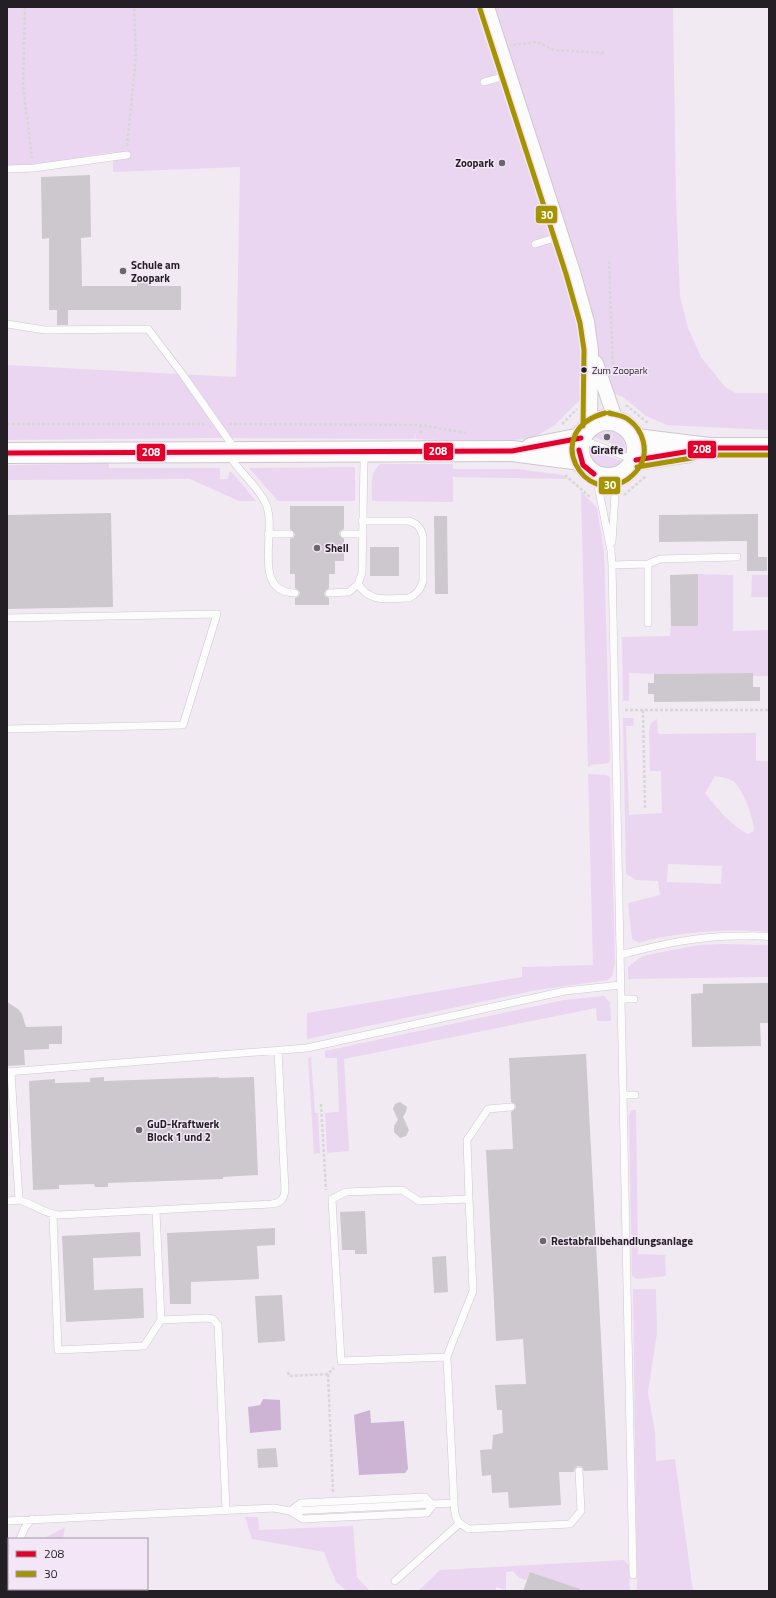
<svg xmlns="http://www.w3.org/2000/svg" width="776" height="1598" font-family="'Titillium Web',sans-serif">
<rect width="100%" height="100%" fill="#f1eaf2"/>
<path fill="#ead6f0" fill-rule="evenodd" d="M7 7H673L676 198 680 296 688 328 701 357 726 388 736 393H769V430L667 425 646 416 623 397 610 392 589 396 578 402 555 425 533 438 486 442 415 439 416 433 414 439 212 438 7 440V365L236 377 240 167 113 172V152L37 165 7 166Z
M603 429C617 429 624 436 626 449L591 436Z
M586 448 622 461C608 474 589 468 586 448Z
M109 460V468H220V479H228L229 472H232L256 501H239L190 479 7 480V465L71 464Z
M380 464H453V469H517L563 475 568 479 453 477V502L372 501C372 488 369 473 380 464Z
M355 467V501H278L249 468Z
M581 491 597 508 604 551 610 762C603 766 594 762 588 767Z
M698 574 733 575V631L769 630V676H753L752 673 654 674 629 673V701H623L622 637 670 636 671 626H698Z
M752 575H769V597H751Z
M623 718H634L633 726H626L629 815 662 813 661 771H650L649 731 651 723 657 719 658 734 756 733V761H768L769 755V932C733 928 673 932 639 943L632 939 628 903 660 895 658 881 636 880 626 874ZM715 776C720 777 729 778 733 781 743 789 754 819 754 831L748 834C730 825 718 809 705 793ZM668 864 722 866 721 884 667 882Z
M588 774 606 775 610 777 615 963 612 976 608 980 537 990 307 1039V1013L522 977V967L593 965Z
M724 944 769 945V977L628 979V967L641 957 647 955 699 945Z
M604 996 610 1002 611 1021H597L596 1008 344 1059 349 1151 327 1153 325 1113 339 1112 337 1058H325V1051L564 1000Z
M311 1057 315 1113H318L320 1153 314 1154 308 1058Z
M631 1110H636L638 1254 665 1255 666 1276 637 1279 632 1276 629 1116Z
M633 1289H656L657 1333 648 1392 655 1432 656 1461 675 1459 693 1591H637Z
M245 1517H258L259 1530 353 1526 357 1577 370 1591H347L336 1582 324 1552 252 1539Z
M65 1527 63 1539H43Z
M624 1560 629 1566 630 1591H585L530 1572 527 1580 519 1578 513 1571 506 1572V1590L496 1587V1591H418L440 1570Z"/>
<path fill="#cdb4d4" d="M263 1399 280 1400 281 1430 250 1433 248 1407 260 1405Z
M370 1410 371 1423 404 1421 408 1469 405 1473 359 1475 354 1415Z"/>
<path fill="#cdc8ce" d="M90 175 91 237 81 238 82 286H137V281H151V286H181V310H68V325H57V310H49V238L42 239 41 177Z
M290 506H344V529L340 531 339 534 344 539V561H335V574H329V588L324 593 325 596 329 598V605H295V598L299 596 300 592 295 588V574H290V539L294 537 295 534 290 529Z
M111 513 113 607 8 609 7 515Z
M758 514V557H767V571H747V541L659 542V515Z
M434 516H447L448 594H435Z
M370 547H399V576H370Z
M698 574V626H671L670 575Z
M753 673V687H760V701L654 702V694H648V683H654V674Z
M769 983V1023H760L761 1046 692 1047 691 994 703 993V984Z
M7 1002 18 1009 22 1014 26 1027 62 1026V1044H49V1049L24 1050 25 1065 7 1066Z
M586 1054 608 1470 584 1471 582 1467 578 1466 575 1468 574 1472H559L561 1505 509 1508 508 1492 492 1493 491 1475 482 1476 480 1450 492 1449 493 1435 503 1433 502 1410H497L495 1385 526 1384 523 1339 496 1341 486 1150 513 1149 511 1112 516 1107 515 1104 511 1102 509 1058Z
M104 1077V1081L219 1077V1078L254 1077 258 1175 223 1177V1179L108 1183V1187H95L94 1184 59 1185V1189L33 1190 29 1081 55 1079V1083L90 1082V1078Z
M400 1102 407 1107 406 1112 403 1117 409 1130 406 1136 400 1138 394 1132V1126L398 1120 393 1109 395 1104Z
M365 1211 367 1254H355V1250H342L340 1212Z
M275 1228V1245L257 1246 259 1279 191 1282V1304H170L167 1233Z
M140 1232 141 1256 93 1258 94 1290 143 1288 144 1318 66 1322 62 1236Z
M446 1256 448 1292 434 1293 432 1257Z
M282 1295 285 1341 258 1343 255 1296Z
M276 1448 278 1467 258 1468 257 1449Z
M530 1572 580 1589V1591H523Z"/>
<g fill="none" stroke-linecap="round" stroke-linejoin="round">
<defs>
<path id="lane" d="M484 82 509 75
M7 169 34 168 127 155
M535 244 561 236
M7 324 45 330 148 329 183 375 235 449
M581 439 634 460
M229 455C239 472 258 486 266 504 278 531 250 592 295 593
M596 476 611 551 612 565 633 1575
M362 521H408C417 523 420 527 423 536V581C420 590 417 594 409 598 388 598 371 604 358 584L362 573 364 461V452
M268 534H290
M344 534H362
M612 542 616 478
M648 564V623
M612 565 648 564 660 559 737 557
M329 593 349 592 358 584
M7 618 217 614 183 725 7 729
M620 955C662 944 698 936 741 936 750 936 760 935 769 937
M621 999H634
M7 1072 307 1048 565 991 621 985
M11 1072 19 1200C34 1204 44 1214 59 1215L271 1204C280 1203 284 1200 285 1190L278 1051
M623 1095H635
M469 1199 467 1140 488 1109 511 1107
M7 1201 19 1200
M53 1215 58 1350 144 1346 161 1320 156 1211
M161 1320 207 1318 213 1319 218 1325 226 1510
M454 1338 447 1357 341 1361 332 1199 346 1192 402 1190 419 1201 469 1199 473 1291 456 1334
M454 1503C455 1518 455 1522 469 1529L570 1524 581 1511 579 1471
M290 1511 303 1519 427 1513 433 1505
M290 1511 301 1503 425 1497 433 1505
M7 1521 274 1508 290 1511 454 1503 447 1357
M20 1539 25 1527 32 1519
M7 1581H9
M395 1581 459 1524
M19 1589 20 1591"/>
<path id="street" d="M487 7 573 272 587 322 591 350 590 426
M596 363 616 421"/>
<path id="secondary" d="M579 449a29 29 0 1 1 58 0a29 29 0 1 1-58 0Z
M636 439 709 448H769
M531 448 581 438
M7 453 512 451 581 460
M636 460 689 452"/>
</defs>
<use href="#lane" stroke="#cdc8ce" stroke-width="8"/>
<use href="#street" stroke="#cdc8ce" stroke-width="16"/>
<use href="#secondary" stroke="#cdc8ce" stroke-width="22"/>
<path stroke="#d8d6d8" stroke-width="2.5" stroke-dasharray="3 2" stroke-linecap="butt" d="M25 7 23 86 32 158
M513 45 537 42 554 50 606 53
M127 146 136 56 134 7
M609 261 613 368
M626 405 648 423
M7 424H204
M229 424 421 425 466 433
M562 424 577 409
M421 425V435
M565 475 590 497
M624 495 646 476
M625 710H769
M643 710 645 809
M321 1104 326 1190
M288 1372 289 1376 328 1374
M333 1492 328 1374 334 1368"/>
<use href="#lane" stroke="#fdfcfd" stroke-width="7"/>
<use href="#street" stroke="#fdfcfd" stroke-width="14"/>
<use href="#secondary" stroke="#fdfcfd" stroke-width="20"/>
<defs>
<path id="bus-1" d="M579 450 583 465 594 474
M7 453 512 451 581 438
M636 460 709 448H769"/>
<path id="bus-2" d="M480 9 566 274 580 323 584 350 583 426
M605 413C540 431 584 509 628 479 633 475 637 472 640 466 649 451 643 430 629 420 623 415 616 415 609 413
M637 467 710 455H769"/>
</defs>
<use href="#bus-1" stroke="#f3e6f6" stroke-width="8"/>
<use href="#bus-2" stroke="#f3e6f6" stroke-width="8"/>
<use href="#bus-1" stroke="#e4002b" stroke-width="5"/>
<use href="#bus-2" stroke="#a59400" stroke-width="5"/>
</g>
<g fill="#6b666c" stroke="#f3e6f6" stroke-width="1.5">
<circle cx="502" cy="163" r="4"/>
<circle cx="123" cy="271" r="4"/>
<circle cx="607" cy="437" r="4"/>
<circle cx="317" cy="548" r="4"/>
<circle cx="139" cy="1130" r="4"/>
<circle cx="543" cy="1241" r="4"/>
</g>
<circle fill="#231f24" stroke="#f3e6f6" stroke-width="1.5" cx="584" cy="370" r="3.5"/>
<g text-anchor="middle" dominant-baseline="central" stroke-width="3" stroke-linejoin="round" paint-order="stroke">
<g font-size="10" fill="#231f24" stroke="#f3e6f6" text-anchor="start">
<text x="592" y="370">Zum Zoopark</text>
</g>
<g font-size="11" font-weight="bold" fill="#231f24" stroke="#f3e6f6" text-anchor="start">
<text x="494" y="163" text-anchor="end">Zoopark</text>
<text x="131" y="265">Schule am<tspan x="131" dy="13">Zoopark</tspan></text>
<text x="607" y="450" text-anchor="middle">Giraffe</text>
<text x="325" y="548">Shell</text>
<text x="147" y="1124">GuD-Kraftwerk<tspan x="147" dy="13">Block 1 und 2</tspan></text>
<text x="551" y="1241">Restabfallbehandlungsanlage</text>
</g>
</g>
<g stroke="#f3e6f6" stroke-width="1.5">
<rect x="535" y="205" width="23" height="19" rx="4" fill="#a59400"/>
<rect x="687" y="440" width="30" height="19" rx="4" fill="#e4002b"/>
<rect x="423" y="442" width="31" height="19" rx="4" fill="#e4002b"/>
<rect x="136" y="443" width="30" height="19" rx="4" fill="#e4002b"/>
<rect x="598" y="476" width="23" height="19" rx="4" fill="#a59400"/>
</g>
<g font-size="11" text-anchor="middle" font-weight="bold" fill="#fff">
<text x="547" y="219">30</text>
<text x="702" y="453">208</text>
<text x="438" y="455">208</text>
<text x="151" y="456">208</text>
<text x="610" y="489">30</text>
</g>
<rect width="776" height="1598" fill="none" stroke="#231f24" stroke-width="16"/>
<rect x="8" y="1538" width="140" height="52" fill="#f3e6f6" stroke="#a096a2"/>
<rect x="16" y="1551" width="20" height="6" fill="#e4002b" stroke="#a096a2"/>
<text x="44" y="1558" font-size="12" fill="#231f24">208</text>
<rect x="16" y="1571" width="20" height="6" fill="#a59400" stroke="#a096a2"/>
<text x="44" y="1578" font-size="12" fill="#231f24">30</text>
</svg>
